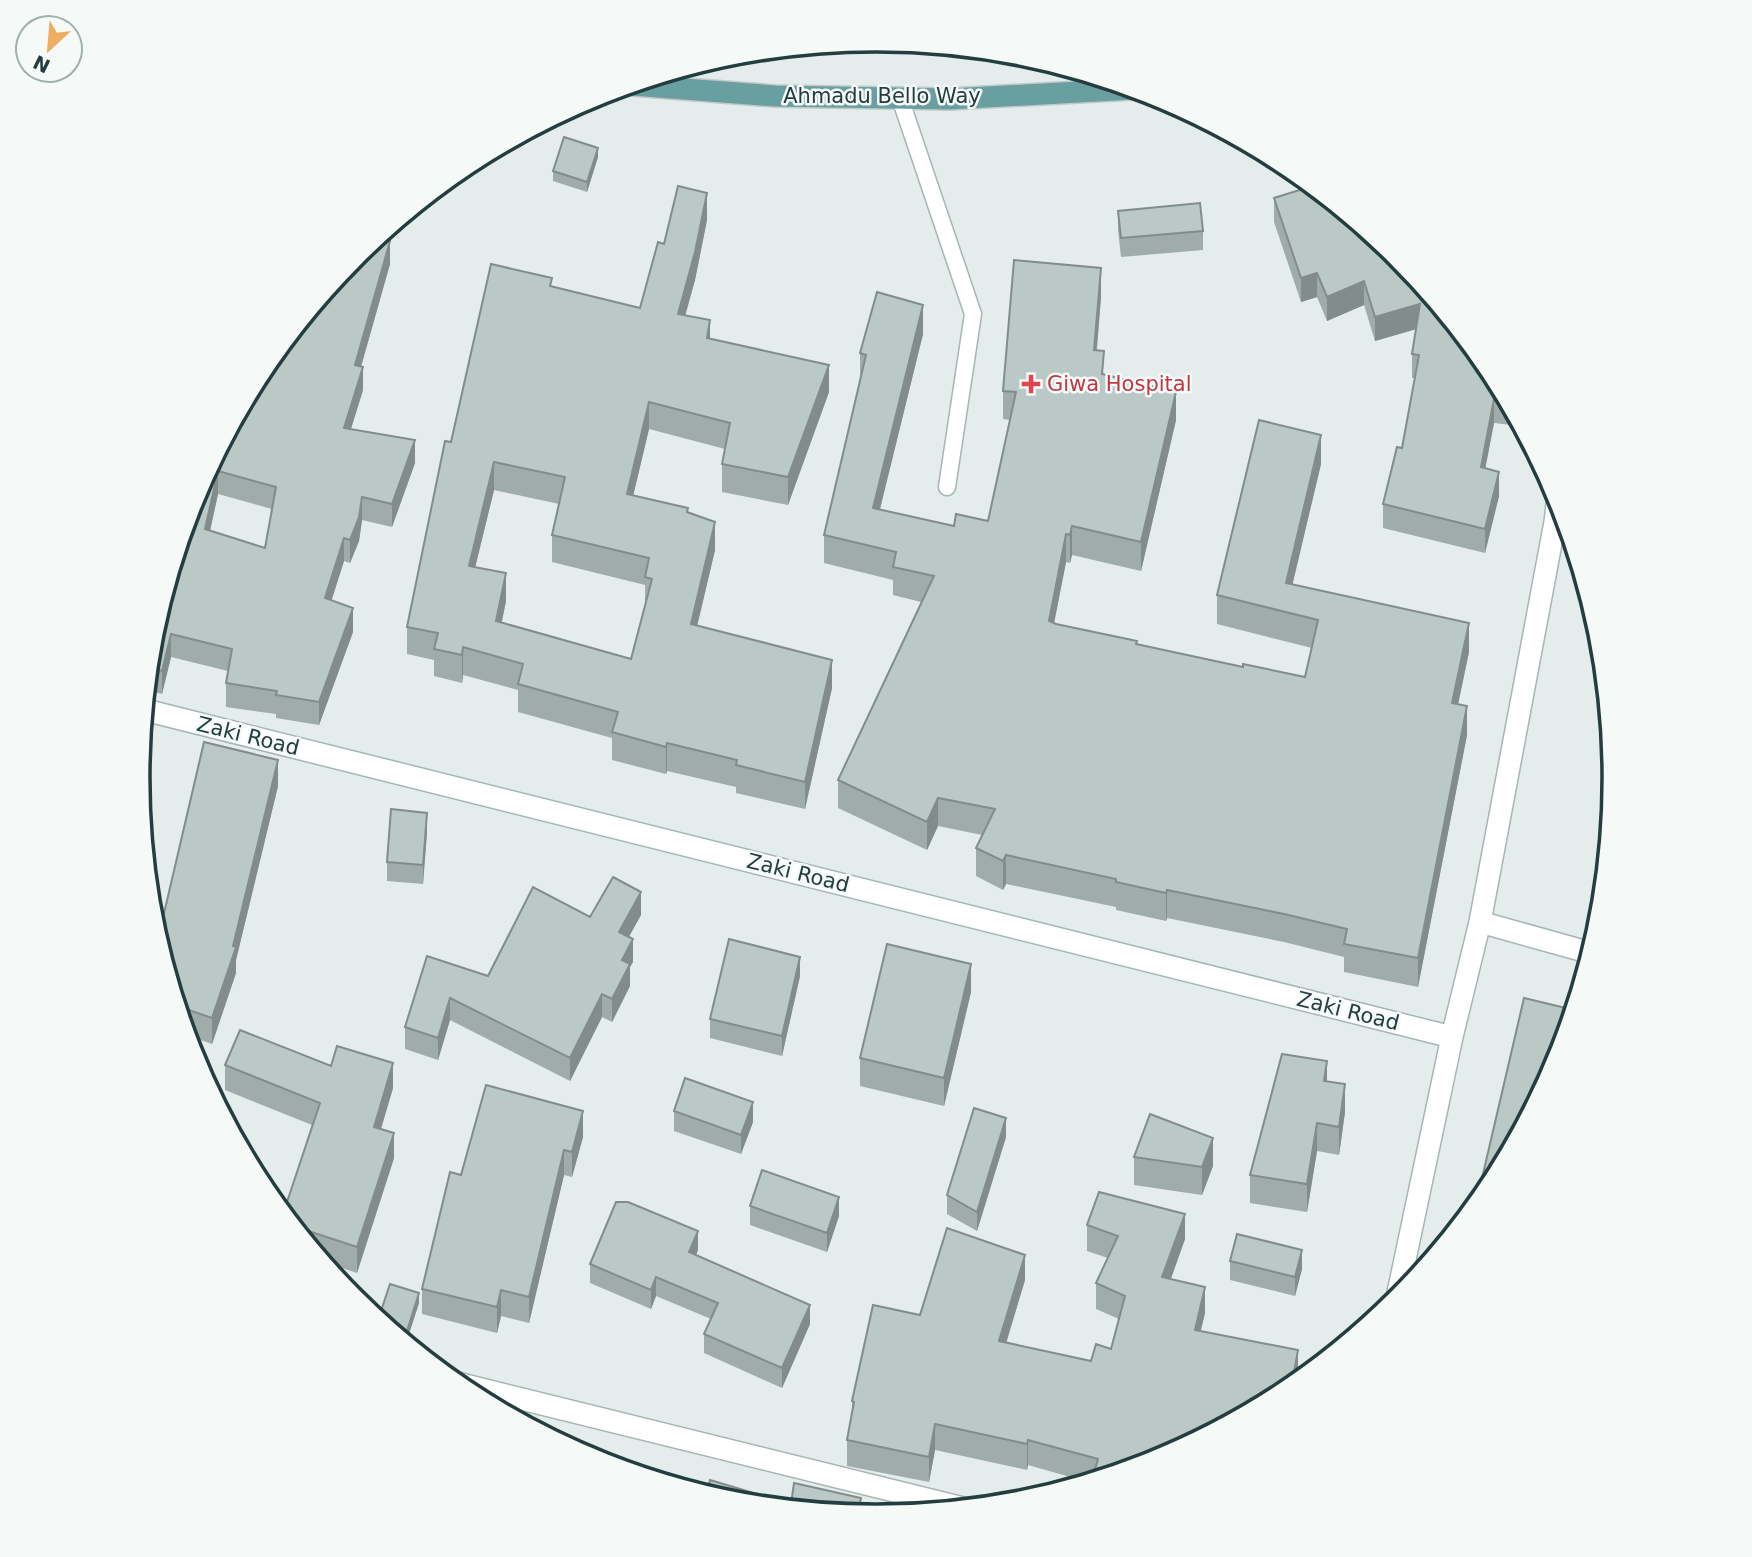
<svg xmlns="http://www.w3.org/2000/svg" width="1752" height="1557" font-family="'DejaVu Sans',sans-serif">
<rect width="100%" height="100%" fill="#e4edec"/>
<g fill="none" stroke-linecap="round" stroke-linejoin="round">
<defs>
<path id="lane" d="M900 98 973 314 947 487"/>
<path id="street" d="M145 710 1452 1037
M1480 922 1591 953
M1396 1302 1452 1037 1480 922 1555 522 1558 496
M453 1382 963 1508"/>
<path id="primary" d="M632 85 775 96 950 99 1133 89"/>
</defs>
<use href="#lane" stroke="#a7b5b5" stroke-width="19"/>
<use href="#street" stroke="#a7b5b5" stroke-width="24"/>
<use href="#primary" stroke="#c2c9c9" stroke-width="24"/>
<use href="#lane" stroke="#fff" stroke-width="16"/>
<use href="#street" stroke="#fff" stroke-width="21"/>
<use href="#primary" stroke="#6a9fa1" stroke-width="21"/>
</g>
<path fill="#a0acaa" fill-rule="evenodd" d="M598 157 587 192 553 181V171Z
M1274 198 1490 369 1520 426 1494 423 1485 468 1499 496 1485 553 1383 528V504L1402 448 1415 378H1412V354L1416 329 1375 341 1364 305 1327 321 1317 297 1301 302 1274 222Z
M1118 211 1203 231V250L1121 257 1118 230Z
M707 220 695 280 685 315 710 339 829 392 788 505 722 492V464L725 449 649 429 633 495 688 513 715 550 697 626 832 688 805 809 736 793V787L667 771 666 774 612 760V738L518 712V690L463 675 462 683 434 676V660L407 654V627L451 442 552 286 640 308 664 244ZM494 490 559 504 552 535V562L645 585V605L631 659 502 622 506 601 475 567Z
M390 264 361 366 363 390 351 429 415 463 392 527 362 520 359 541 350 563 344 561 331 601 353 632 319 725 276 718V714L226 707V683L228 671 171 657 162 694 146 690 152 634 194 496ZM218 494 272 509 265 548 210 531Z
M1101 297 1097 350 1104 375 1176 420 1141 571 1072 555 1070 563 1066 562 1054 623 1137 644 1243 667 1305 677 1312 648 1217 624V595L1321 464 1292 584 1469 652 1458 705 1467 735 1418 987 1344 972V957L1284 942 1167 918 1166 921 1116 910V907L1006 884 1003 890 976 876V848L982 835 938 826 927 850 838 808V780L921 602 893 595V580L824 563V535L860 379V353L923 334 880 509 954 526 988 521 1010 420 1003 419V391Z
M278 786 236 960V973L212 1044 186 1035 152 922H162Z
M427 832 423 884 387 881V862Z
M641 915 628 937 633 962 630 967V986L612 1022 602 1017 570 1081 450 1020 438 1060 405 1049V1027L427 956 488 976 590 917Z
M800 976 782 1056 710 1038V1019Z
M971 992 944 1106 860 1086V1058Z
M225 1065 331 1066 393 1088 381 1129 394 1158 357 1273 321 1261 283 1214 312 1125 225 1090Z
M1327 1081 1345 1112 1339 1155 1317 1151 1307 1212 1250 1203V1175Z
M674 1111 753 1122 741 1154 674 1131Z
M583 1137 572 1177 564 1175 529 1323 501 1316 497 1333 422 1314V1289L461 1175Z
M1006 1137 977 1231 947 1214V1195Z
M1134 1157 1213 1166 1202 1195 1134 1185Z
M1490 1189 1479 1202V1191Z
M750 1206 839 1216 827 1252 750 1225Z
M1087 1225 1185 1239 1171 1279 1205 1313 1200 1331 1298 1376 1297 1384 1286 1393 1158 1461 1088 1482 1028 1465 1027 1470 935 1450 929 1482 847 1466V1440L852 1416V1401L920 1315 1025 1280 1006 1342 1091 1361 1111 1349 1119 1319 1096 1309V1283L1108 1258 1087 1251Z
M698 1250 696 1255 810 1324 782 1388 704 1353V1334L711 1319 656 1296 651 1309 590 1283V1264Z
M1230 1261 1302 1269 1295 1296 1230 1280Z
M419 1303 406 1343 378 1320Z"/>
<path fill="#828c8b" d="M598 148V157L587 192V182Z
M707 193V220L695 280 678 342V314Z
M390 241V264L355 388V365Z
M1101 268V297L1094 378V350Z
M1317 273V297L1301 302V278Z
M1364 281V305L1327 321V297Z
M1420 304V328L1375 341V317Z
M923 305V334L873 537V508Z
M710 320V348L707 338Z
M829 365V392L788 505V477Z
M363 367V390L344 451V428Z
M1176 392V420L1141 571V542Z
M1494 399V423L1481 491V467Z
M649 402V429L627 522V494Z
M1321 435V464L1286 612V583Z
M415 440V463L392 527V504Z
M494 462V490L469 593V566Z
M218 471V494L205 553V529Z
M1499 472V496L1485 553V529Z
M362 497V520L359 541 350 563V540Z
M715 522V550L691 652V624Z
M1072 526V555L1070 563V535Z
M1066 534V562L1049 649V621Z
M344 538V561L325 621V598Z
M506 573V601L496 648V621Z
M353 608V632L319 725V702Z
M1469 623V652L1452 732V703Z
M171 634V657L162 694V671Z
M463 647V675L462 683V655Z
M832 660V688L805 809V782Z
M1467 706V735L1418 987V958Z
M667 743V771L666 774V747Z
M278 760V786L236 960V973L212 1044V1018L233 946Z
M938 798V826L927 850V822Z
M427 813V832L423 884V865Z
M1006 855V884L1003 890V861Z
M1167 890V918L1166 921V893Z
M641 892V915L619 955V932Z
M633 939V962L630 967V986L612 1022V999L622 960Z
M800 957V976L782 1056V1036Z
M971 964V992L944 1106V1078Z
M602 994V1017L570 1081V1058Z
M450 998V1020L438 1060V1038Z
M1327 1061V1090L1324 1081Z
M393 1063V1088L374 1152V1127Z
M1345 1084V1112L1339 1155V1127Z
M753 1102V1122L741 1154V1135Z
M583 1111V1137L572 1177V1152Z
M1006 1118V1137L977 1231V1212Z
M1317 1123V1151L1307 1212V1184Z
M394 1133V1158L357 1273V1247Z
M1213 1138V1166L1202 1195V1167Z
M564 1150V1175L529 1323V1297Z
M839 1197V1216L827 1252V1233Z
M1185 1214V1239L1162 1303V1277Z
M698 1231V1250L689 1271V1252Z
M1302 1250V1269L1295 1296V1277Z
M1025 1255V1280L999 1367V1341Z
M656 1277V1296L651 1309V1290Z
M1205 1287V1313L1195 1356V1330Z
M501 1290V1316L497 1333V1307Z
M419 1293V1303L406 1343V1334Z
M810 1305V1324L782 1388V1368Z
M1298 1350V1376L1297 1384 1291 1389Z
M935 1424V1450L929 1482V1457Z
M1028 1440V1465L1027 1470V1444Z"/>
<path fill="#bac8c6" stroke="#828c8b" stroke-width="2" fill-rule="evenodd" d="M564 137 598 148 587 182 553 171Z
M678 186 707 193 695 252 678 314 710 320 707 338 829 365 788 477 722 464 730 423 649 402 627 494 688 508 687 512 715 522 691 624 832 660 805 782 736 765 737 760 667 743 666 747 612 732 618 712 518 684 523 664 463 647 462 655 434 649 438 633 407 627 445 441 451 442 491 264 552 278 550 286 640 308 658 242 664 244ZM494 462 565 477 552 535 649 558 645 577 652 579 631 659 496 621 506 573 469 566Z
M1312 186 1398 257 1490 369 1507 400 1494 399 1481 467 1499 472 1485 529 1383 504 1397 447 1402 448 1419 355 1412 354 1420 304 1375 317 1364 281 1327 297 1317 273 1301 278 1274 198Z
M1200 203 1203 231 1121 238 1118 211Z
M377 237 390 241 355 365 363 367 344 428 415 440 392 504 362 497 359 517 350 540 344 538 325 598 353 608 319 702 276 695 277 691 226 683 232 649 171 634 162 671 149 668 152 634 194 496 262 368 354 256ZM218 471 276 487 265 548 205 529Z
M1014 260 1101 268 1094 350 1104 351 1102 374 1176 392 1141 542 1072 526 1070 535 1066 534 1049 621 1056 624 1137 641 1136 644 1243 667V664L1305 677 1318 620 1217 595 1259 420 1321 435 1286 583 1469 623 1452 703 1467 706 1418 958 1344 944 1347 929 1284 914 1167 890 1166 893 1116 882V879L1006 855 1003 861 976 848 995 809 938 798 927 822 838 780 934 576 893 567 896 552 824 535 866 355 860 353 877 292 923 305 873 508 954 526 956 514 988 521 1016 392 1003 391Z
M204 742 278 760 233 946 236 947 212 1018 177 1006 152 919 162 922Z
M391 809 427 813 423 865 387 862Z
M613 877 641 892 619 932 633 939 622 960 630 964 612 999 602 994 570 1058 450 998 438 1038 405 1027 427 956 488 976 533 887 590 917Z
M729 939 800 957 782 1036 710 1019Z
M887 944 971 964 944 1078 860 1058Z
M1524 998 1574 1010 1558 1061 1490 1189 1486 1193 1479 1191Z
M240 1030 331 1066 337 1046 393 1063 374 1127 394 1133 357 1247 293 1226 283 1214 320 1103 225 1065Z
M1282 1054 1327 1061 1324 1081 1345 1084 1339 1127 1317 1123 1307 1184 1250 1175Z
M685 1078 753 1102 741 1135 674 1111Z
M486 1085 583 1111 572 1152 564 1150 529 1297 501 1290 497 1307 422 1289 450 1172 461 1175Z
M974 1108 1006 1118 977 1212 947 1195Z
M1150 1114 1213 1138 1202 1167 1134 1157Z
M762 1170 839 1197 827 1233 750 1206Z
M1099 1192 1185 1214 1162 1277 1205 1287 1195 1330 1298 1350 1291 1389 1286 1393 1168 1455 1160 1454 1158 1461 1105 1477 1094 1473 1098 1459 1028 1440 1027 1444 935 1424 929 1457 847 1440 854 1402 852 1401 873 1305 920 1315 947 1228 1025 1255 999 1341 1091 1361 1096 1344 1111 1349 1125 1296 1096 1283 1118 1236 1087 1225Z
M616 1202H628L698 1231 689 1252 810 1305 782 1368 704 1334 718 1303 656 1277 651 1290 590 1264Z
M1237 1234 1302 1250 1295 1277 1230 1261Z
M390 1284 419 1293 406 1334 388 1328 378 1320Z
M563 1444 591 1451 589 1458Z
M710 1480 791 1504 794 1483 861 1498 860 1503 902 1514 876 1517 732 1502 706 1495Z"/>
<path fill="#e0444e" stroke="#f5faf9" stroke-width="2.5" d="M1027.5 373.5h7v7h7v7h-7v7h-7v-7h-7v-7h7z"/>
<g text-anchor="middle" dominant-baseline="central" stroke-width="5" stroke-linejoin="round" paint-order="stroke">
<g font-size="21" fill="#243e3f" stroke="#f5faf9">
<text x="882" y="96">Ahmadu Bello Way</text>
<text transform="translate(248 736) rotate(14)">Zaki Road</text>
<text transform="translate(798 873) rotate(14)">Zaki Road</text>
<text transform="translate(1348 1011) rotate(14)">Zaki Road</text>
</g>
<g font-size="21" fill="#be3a42" stroke="#f5faf9" text-anchor="start">
<text x="1047" y="384">Giwa Hospital</text>
</g>
</g>
<path d="M0 0H1752V1557H0ZM150 778a726 726 0 1 1 1452 0a726 726 0 1 1-1452 0Z" fill="#f5faf9" fill-rule="evenodd"/>
<path fill="none" stroke="#243e3f" stroke-width="3.5" d="M150 778a726 726 0 1 1 1452 0a726 726 0 1 1-1452 0Z"/>
<g transform="translate(49 49) rotate(206)"><circle r="33" fill="#f5faf9" stroke="#a1afaf" stroke-width="2"/>
<path d="M0-5L12 26L0 18L-12 26Z" fill="#edad62"/>
<text y="-10" font-size="19" font-weight="bold" text-anchor="middle" fill="#243e3f">N</text>
</g>
</svg>
